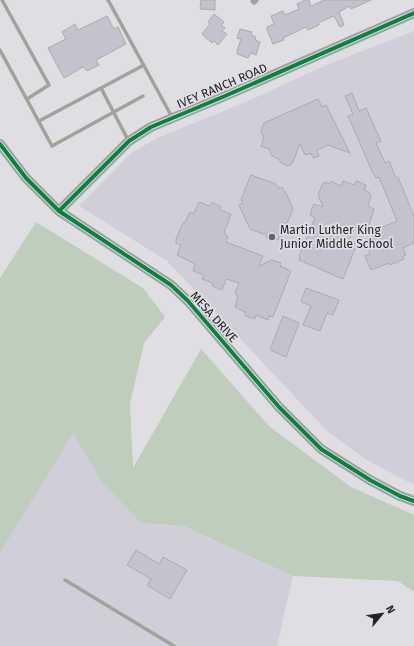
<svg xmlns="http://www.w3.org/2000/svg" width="414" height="646" font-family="'Fira Sans',sans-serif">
<rect width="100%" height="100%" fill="#dfdfe3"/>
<path fill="#d0cfd9" d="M414 31V484L404 480 365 459 327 431 167 261 79 206 131 153 157 138 250 100 326 65Z
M73 432 103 484 141 523 182 526 293 576 277 646H0V553Z"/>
<path fill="#becdbc" d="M36 222 143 288 165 317 144 343 130 404 133 468 201 349 270 427 351 487 414 515V592L398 581 293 576 183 526 141 523 103 484 73 433 0 553V278Z"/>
<path fill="#c6c2cd" stroke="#ababad" d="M201 0H215V10L200 9Z
M305 0H309L311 6 324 0H371L351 9 350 6 339 12 344 25 340 27 334 16 318 23 319 25 308 30 306 27 283 38 284 40 273 44 267 30V27L274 24 271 16 283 11 285 15 299 9 297 4Z
M214 14 224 22 221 25 225 28 222 31 227 34 218 45 214 41 212 43 202 34 210 24 208 22Z
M107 16 114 29 118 27 126 44 96 60 99 65 87 71 83 67 64 78 48 48 66 39 62 32 75 24 78 30Z
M240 29 252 32 251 35 256 37 255 40 260 42 256 55 251 53 248 58 237 54V51L241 39 237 38Z
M352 93 359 111 366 108 381 141 376 143 385 163 389 161 396 178 398 177 414 216V243L403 248 406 255 403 256 404 259 390 265 389 263 371 270 365 256 370 254 369 251 375 240 371 232 397 221 379 177 376 178 372 171 348 116 353 114 345 96Z
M318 99 322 107 326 105 350 153 328 145 317 150 319 156 313 158 311 153 305 155 300 144 292 164 288 166 281 163 279 159 272 156 269 149 261 146 264 139 261 131 264 123Z
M251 175 276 184 278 188 282 187 289 199 293 209 287 223 284 224 288 232 283 233 281 239 279 237 278 240 272 238 268 240 265 233 263 234 250 229 239 205 243 203 241 199Z
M331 181 341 186 343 181 354 185 356 181 366 185 364 190 369 192 371 197 368 206 374 209 367 231 355 227 349 240 357 244 343 279 299 260 300 257 299 256 315 218 310 215 312 211H311L314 204 323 207 318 195 323 183 324 184 325 182 330 184Z
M199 202 209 206 212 202 221 207 220 210 231 214 224 233 228 237 226 242 263 256 259 266 272 260 281 263 280 266 291 271 273 317 269 316 268 320 256 315 255 319 245 316V312L235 307 238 296 235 294 239 283 226 279 222 290 212 286 213 283 202 279 204 275 193 271 195 264 177 255 181 245 176 243V239L182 225 184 222H185L190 212 194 213Z
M306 288 339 300 333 315 327 313 320 331 303 325 311 306 301 302Z
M283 316 299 323 286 357 270 350Z
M136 550 159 564 163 557 187 570 170 599 147 585 151 579 127 565Z"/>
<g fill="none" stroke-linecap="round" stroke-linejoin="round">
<path stroke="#a4a19d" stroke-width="3.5" d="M2 0 49 85 27 99
M108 0 172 117
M0 50 52 146 143 96
M39 121 101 88
M128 140 101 88 144 65
M65 580 174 646"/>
<path stroke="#a4a19d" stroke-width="7" d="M254 1 255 0"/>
<path stroke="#a39f9d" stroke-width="10" d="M0 144 26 178 59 211 171 285 188 301 279 407 321 449 370 480 400 496 414 501
M59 211 129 141 151 127 225 96 414 13"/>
<defs>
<path id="cycleway" d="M0 144 26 178 59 211 171 285 188 301 279 407 321 449 370 480 400 496 414 501
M59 211 129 141 151 127 225 96 414 13"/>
</defs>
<use href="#cycleway" stroke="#dedee4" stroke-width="6"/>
<use href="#cycleway" stroke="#00873e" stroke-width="4"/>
</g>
<circle fill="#656568" stroke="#dedee4" stroke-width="1.5" cx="272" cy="237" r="4"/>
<g text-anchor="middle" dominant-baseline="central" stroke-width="3.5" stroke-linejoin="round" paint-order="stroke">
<g font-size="12" fill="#232325" stroke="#dedee4">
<text transform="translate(222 86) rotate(-23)">IVEY RANCH ROAD</text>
<text transform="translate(214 317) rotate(48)">MESA DRIVE</text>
</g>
<g font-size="12" fill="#232325" stroke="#dedee4" text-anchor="start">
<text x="280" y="230">Martin Luther King<tspan x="280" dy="14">Junior Middle School</tspan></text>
</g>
</g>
<g transform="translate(382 614) rotate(61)" stroke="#dedee4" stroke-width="3" paint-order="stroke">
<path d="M0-3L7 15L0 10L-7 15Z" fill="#232325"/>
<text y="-6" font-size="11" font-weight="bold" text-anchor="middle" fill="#232325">N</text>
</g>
</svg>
